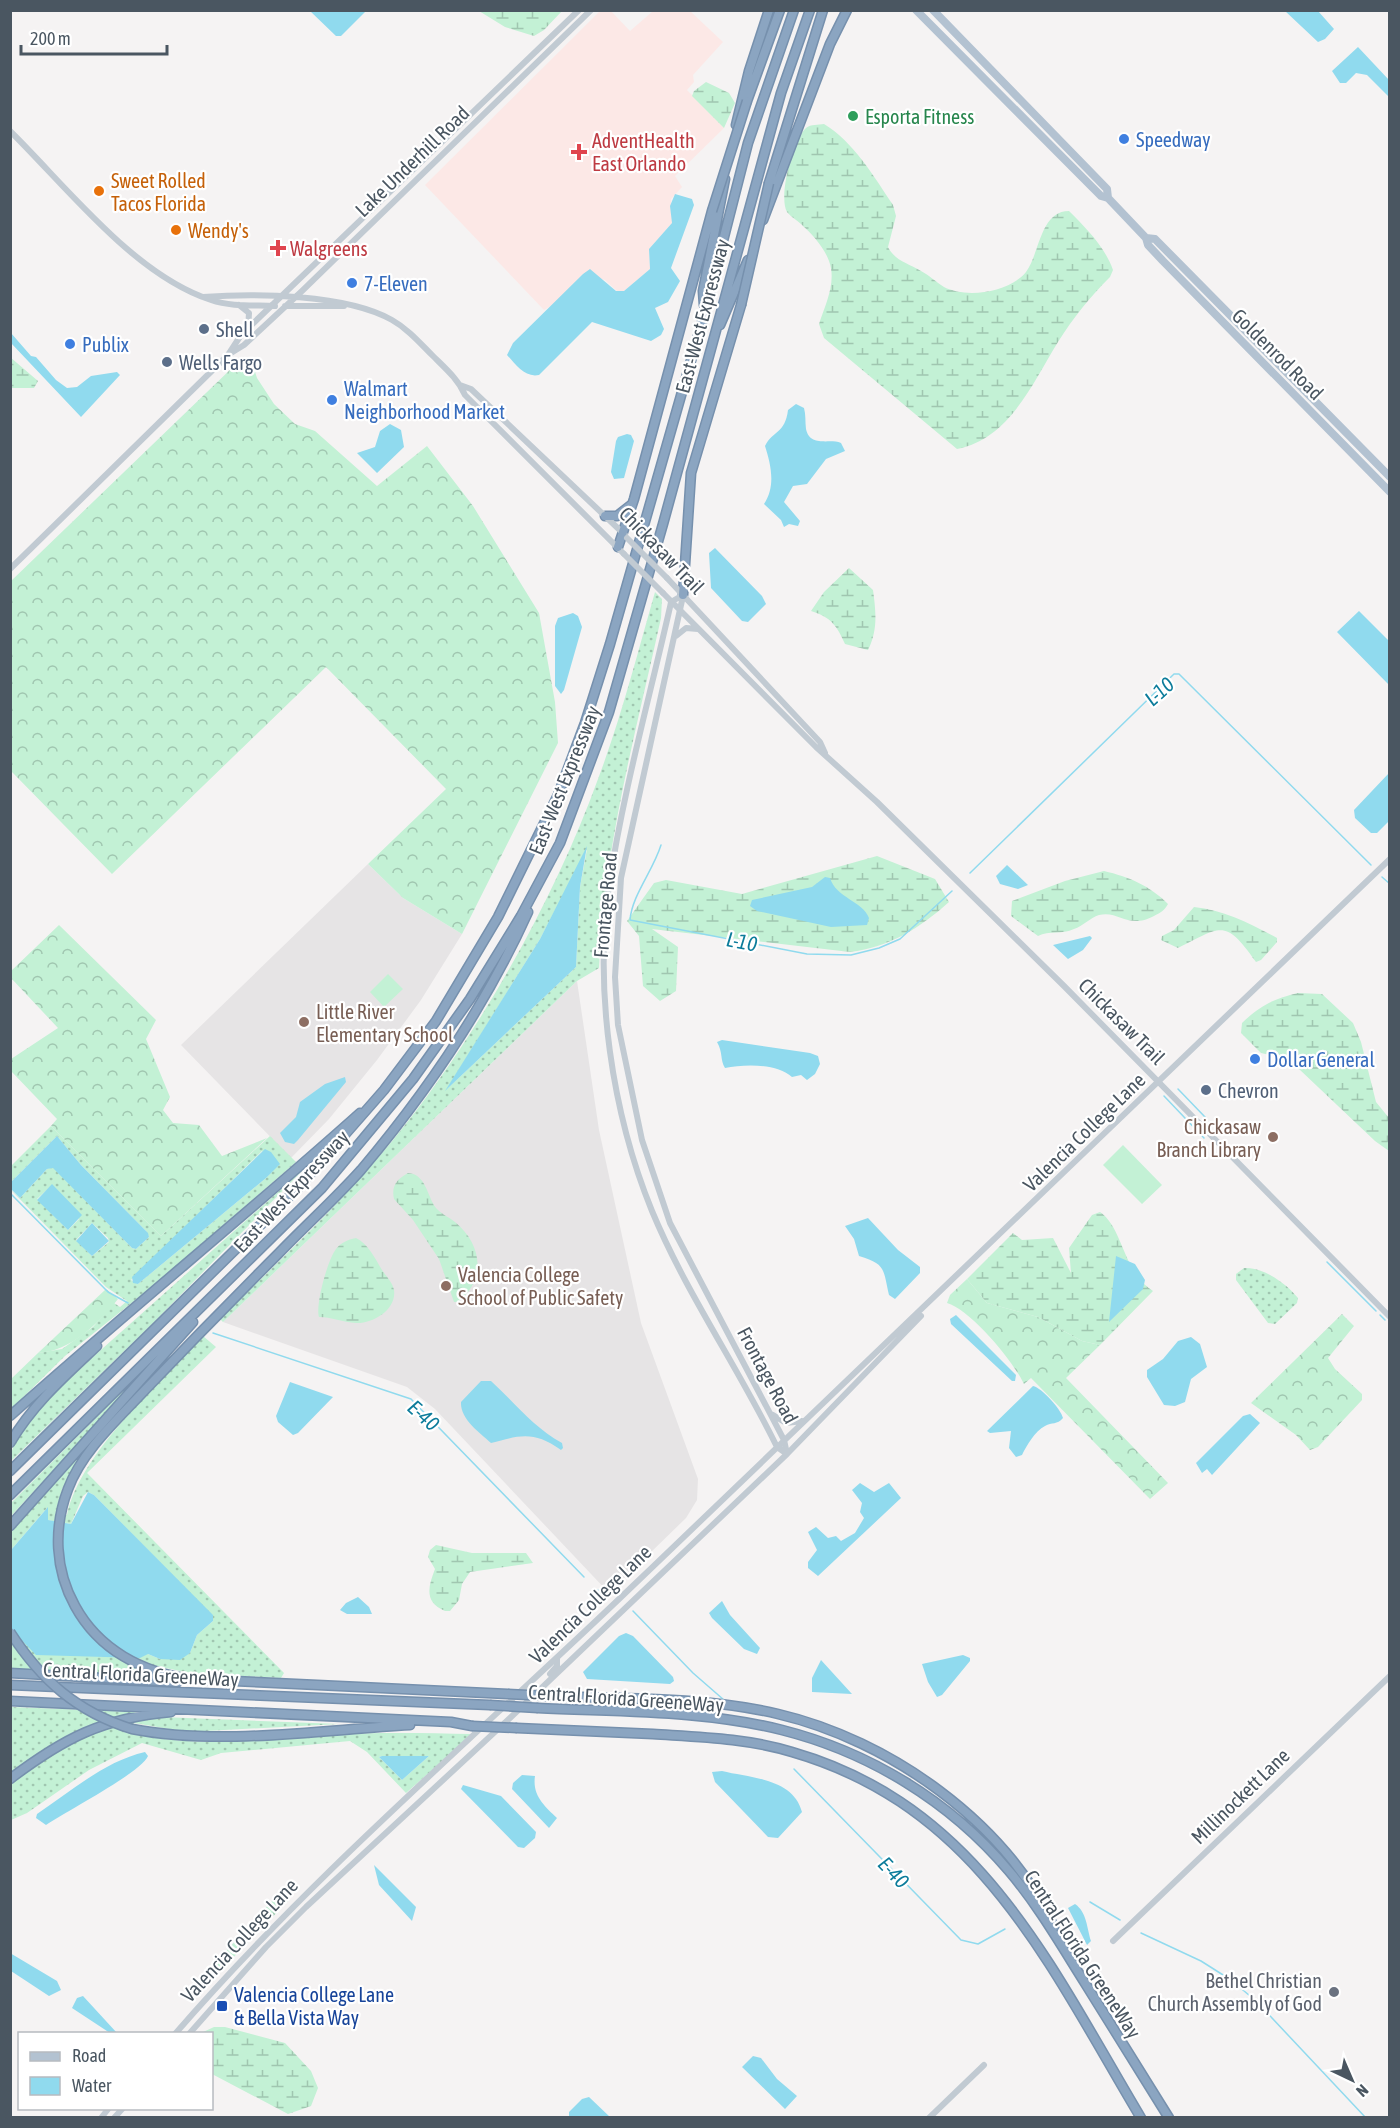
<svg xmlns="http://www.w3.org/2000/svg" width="1400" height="2128" font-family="'Asap Condensed',sans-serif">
<defs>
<pattern id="grass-dots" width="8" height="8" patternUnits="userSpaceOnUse" patternTransform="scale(1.5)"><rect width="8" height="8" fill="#c3f1d5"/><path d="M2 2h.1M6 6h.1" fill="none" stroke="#a0c6b0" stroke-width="1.8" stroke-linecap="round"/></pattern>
<pattern id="forest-crowns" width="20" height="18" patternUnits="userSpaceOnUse" patternTransform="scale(1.5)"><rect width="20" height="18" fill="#c3f1d5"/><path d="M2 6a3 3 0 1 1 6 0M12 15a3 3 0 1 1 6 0" fill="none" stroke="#a0c6b0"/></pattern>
<pattern id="wetland-marsh" width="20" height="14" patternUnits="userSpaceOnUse" patternTransform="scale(1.5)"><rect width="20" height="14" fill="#c3f1d5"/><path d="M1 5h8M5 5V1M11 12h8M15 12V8" fill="none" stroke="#a0c6b0"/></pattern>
<pattern id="park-tufts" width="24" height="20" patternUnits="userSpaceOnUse" patternTransform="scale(1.5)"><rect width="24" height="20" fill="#c3f1d5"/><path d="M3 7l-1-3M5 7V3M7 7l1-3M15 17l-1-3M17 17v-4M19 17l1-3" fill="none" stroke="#a0c6b0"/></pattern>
</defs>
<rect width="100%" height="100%" fill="#f5f3f3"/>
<path fill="#e6e4e5" d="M368 864 403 898 462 934 421 1000 377 1060 329 1119 291 1158 181 1045Z
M577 981 599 1130 641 1323 698 1479 697 1500 686 1518 609 1593 435 1409 407 1387 223 1322Z"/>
<path fill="#fce8e6" d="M600 11H611L630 31 653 11H690L723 42 693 75 694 82 687 90 724 128 675 176 682 187 671 199 672 223 649 249 650 269 624 291H617L605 280 583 274 554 304 544 310 425 185Z"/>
<path fill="url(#grass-dots)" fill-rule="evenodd" d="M655 592 662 599 661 618C635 736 604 847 599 968L577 981 223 1322 220 1319C279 1261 341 1204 393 1140 476 1039 554 901 598 779 621 718 637 655 655 592ZM587 849 580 887 576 967 447 1089 540 939Z
M51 1126 161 1236 270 1136 296 1162 154 1285 65 1356 11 1409V1379L38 1353 62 1349 93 1327 114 1303 120 1307 127 1301 106 1287 10 1189 20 1198 47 1169 53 1167 132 1248 136 1249 149 1237 146 1231 81 1165 57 1136 11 1182V1166ZM262 1151 279 1164 266 1178 138 1284 131 1280ZM52 1185 79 1219 68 1230 37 1199ZM92 1223 108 1238 109 1242 92 1256 76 1240Z
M306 1167 155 1321 11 1461C10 1436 39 1408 56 1390Z
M1244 1268C1263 1267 1286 1283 1298 1298L1297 1303 1275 1324 1268 1323 1236 1280V1274Z
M203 1336 216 1347 87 1473 284 1673 281 1678 190 1673 151 1665 145 1675 11 1670V1629L148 1654 160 1659 190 1653 197 1635 213 1621V1616L94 1495 88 1492 83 1496 71 1524 47 1520V1508L11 1550V1532L89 1444 62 1489 57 1513 67 1515C80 1453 160 1383 203 1336Z
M138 1376 139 1377 11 1516V1503Z
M11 1707 137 1712 98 1723 65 1737 11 1777Z
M162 1717 339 1724 187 1732 134 1723 132 1733C196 1749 261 1739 325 1735 374 1732 423 1733 473 1734L406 1793 367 1752 350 1741 221 1753 201 1760 142 1743 89 1770 27 1813 11 1820V1782L65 1742 133 1719ZM429 1756 402 1780 379 1757 382 1756Z"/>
<path fill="url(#forest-crowns)" d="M251 359 257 378 274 404 295 424 315 431 377 486 427 446 473 506 539 613 555 702 558 743 462 934 403 898 368 864 446 789 326 667 112 874 11 771V581L234 366Z
M59 925 156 1020 146 1039 170 1097 163 1110 173 1123 199 1125 222 1156 267 1138 161 1236 51 1126 57 1119 11 1071V1059L58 1028 11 978 10 972Z
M967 1279 987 1303 1038 1317 1082 1341 1100 1345 1066 1378 1168 1483 1150 1499 1031 1378 1024 1384C1013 1361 971 1310 947 1303L950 1295Z
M106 1289 118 1299C98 1324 71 1351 38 1353Z
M1342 1314 1354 1326 1328 1358 1335 1369 1362 1394V1400L1318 1447 1310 1450 1296 1435 1251 1403Z"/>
<path fill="url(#wetland-marsh)" d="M479 11H562L544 30 534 36 505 27Z
M706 82 729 93 735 103 724 128 692 96 694 91Z
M824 124C853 141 875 178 893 205L896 216 888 247C895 261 908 263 921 271 929 275 936 282 944 287 967 299 1010 292 1026 272 1040 253 1040 211 1069 211 1086 228 1105 247 1113 270L1110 277C1090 297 1073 318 1058 342 1032 384 1010 438 957 449L824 338 819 324C825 305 837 282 829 261 824 247 812 234 801 224 797 220 791 217 787 212 778 197 793 139 806 128 811 124 818 125 824 124Z
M10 357 38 381 34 388H11Z
M849 568 873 590C876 612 878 630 868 650L845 644C837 626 831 617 811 611L824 592Z
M877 856 935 879 949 902C920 928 890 947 850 952L652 929 678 947 676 991 660 1001 643 986 639 936 627 921 654 883 666 880 742 894Z
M1104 871C1129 877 1149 885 1168 904 1165 910 1160 913 1154 916 1128 930 1119 910 1099 915 1090 918 1083 926 1074 929 1062 935 1049 930 1038 936L1011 916 1012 901 1065 881Z
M1194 907C1224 910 1251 924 1277 938V942L1261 960 1256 962C1225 918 1222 926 1178 948L1161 940 1162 936 1174 930Z
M1298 993 1322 994 1353 1023 1361 1042 1376 1102 1389 1118V1151L1375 1141 1299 1069 1282 1058 1261 1053 1241 1033 1242 1023C1261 1005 1273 999 1298 993Z
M408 1173C426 1174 427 1196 436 1208 441 1214 449 1217 455 1222 483 1245 486 1280 458 1302H454L439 1259 413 1220 394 1199C391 1186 397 1179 408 1173Z
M1100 1212C1124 1229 1122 1271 1153 1291L1100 1345 1082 1341 1038 1317 987 1303 967 1279 1013 1233 1022 1240 1053 1238 1071 1273 1069 1248 1092 1215Z
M356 1238C368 1244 375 1258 382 1270 386 1276 393 1283 394 1290 397 1310 372 1324 356 1323 343 1322 331 1317 319 1317 315 1305 328 1259 336 1249 342 1242 347 1240 356 1238Z
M436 1545 472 1553H526L533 1563 470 1572 462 1584 459 1600 450 1611H445C424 1602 428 1587 435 1569L428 1557 430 1550Z
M214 2027H225L285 2043 311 2071 318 2088 311 2106 288 2114 212 2074V2034L201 2033Z"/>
<path fill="url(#park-tufts)" d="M273 1900H289L225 1966 218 1967 217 1961Z"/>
<path fill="#c3f1d5" d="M388 974 403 989 384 1007 370 992Z
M1123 1145 1162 1185 1142 1204 1103 1165Z"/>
<path fill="#90daee" d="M310 11H366L341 36H336Z
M1285 11H1318L1334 29 1325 39 1318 42Z
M1358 47 1389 80V97L1367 75 1356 73 1346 83H1340L1332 71Z
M675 194 692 199 694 205 671 268 680 281 668 302 655 308 664 329 661 335 651 341 592 322 539 375C525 378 516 365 507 355L513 343 583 274 590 269 616 291H624L650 269 649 249 672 223 670 206Z
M11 333 31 356 36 357 56 380 67 388 77 387 91 376 117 372 120 375 81 417 11 343Z
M796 404 804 408C806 415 805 422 806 429 810 448 830 438 841 443L845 451 826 459 807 484 793 486 784 502 800 521 798 526 789 524 784 527 781 520 764 504C776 486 771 465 765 446 773 430 785 434 788 410Z
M390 424 401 430 404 447 377 473 357 453 375 447 380 431Z
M627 434 631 435 634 441 624 478 614 479 611 472 616 441 618 437Z
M715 548 762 596 766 604 748 622 742 621 711 588 709 553Z
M1359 611 1389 641V685L1337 632Z
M573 613 578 616 582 627 564 690 561 694 555 686V626L558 618Z
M1389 773V821L1377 833H1371L1355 818 1354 810Z
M587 846 580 887 576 967 445 1091 540 939Z
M1007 865 1028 885 1018 889 1000 884 996 876Z
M825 877 830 878C836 898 863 901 869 918L867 925 831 927 757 911 750 906 752 900 812 887Z
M1090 936 1092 938 1083 950 1068 959 1053 945Z
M722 1040 810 1053 818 1056 820 1064 815 1074 807 1080 801 1075 792 1077C777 1063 744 1064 725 1068 720 1060 723 1052 717 1042Z
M345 1077 346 1082 298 1140 294 1144 285 1142 280 1133 296 1117 300 1102 325 1084Z
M57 1136 81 1165 148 1233 149 1237 136 1249 132 1248 53 1168 47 1169 20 1198 11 1189V1182Z
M265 1149 271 1152 280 1164 266 1178 138 1284 133 1283 132 1277Z
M52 1184 82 1215 68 1230 37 1200Z
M868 1218 898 1250 920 1267V1273L895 1299 889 1295C883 1269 886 1264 859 1256L854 1239 845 1226Z
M92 1223 109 1241 92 1256 76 1241Z
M1116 1256 1135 1264 1145 1280 1143 1289 1109 1322Z
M956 1315 1016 1375 1015 1381H1012L951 1324 950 1319Z
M1191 1337 1200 1344 1207 1367 1191 1379 1185 1402 1175 1406 1164 1405 1147 1377V1370L1163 1359 1178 1341Z
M481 1381H491C515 1403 534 1428 562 1443L563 1448 561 1450C534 1431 521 1435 491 1443 479 1432 460 1419 461 1402Z
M290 1382 333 1397 298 1433 293 1435 278 1422 276 1416Z
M1033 1386C1042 1388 1061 1409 1063 1418 1057 1425 1052 1422 1045 1426 1035 1431 1027 1445 1022 1455L1016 1457 1009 1448 1011 1431 990 1433 987 1431Z
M1250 1414 1260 1423 1212 1475 1207 1469 1202 1473 1196 1463 1243 1416Z
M860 1483 874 1492 889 1483 901 1498 818 1576 808 1568V1562L817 1550 808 1532 816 1527 828 1538 836 1536 841 1541 855 1533 864 1518 860 1512 862 1503 852 1490Z
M88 1492 94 1495 213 1615V1621L197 1635 190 1653 180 1660 160 1659 148 1654 140 1658 36 1655 11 1629V1550L48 1507V1520L71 1524Z
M358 1597 369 1607 372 1614H347L340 1610 346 1603Z
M722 1601 730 1615 760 1648 757 1654 744 1649 712 1618 709 1613Z
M626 1633 633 1636 673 1677 674 1681 670 1684 587 1679 583 1672 619 1636Z
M963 1655 970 1658V1661L942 1695 937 1697 928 1682 922 1664Z
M821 1660 852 1694 812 1692V1678Z
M145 1752 148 1756C142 1772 65 1812 46 1825L36 1818 37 1814C70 1792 105 1761 145 1752Z
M429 1756 402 1780 379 1757 382 1756Z
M722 1771C750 1778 793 1778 802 1812L778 1838 768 1837 715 1782 712 1772Z
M522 1775 535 1776C532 1796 545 1806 557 1818L549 1828 512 1789 513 1783Z
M463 1785 501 1796 536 1832 535 1838 524 1848 518 1847 461 1789Z
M374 1865 416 1907 412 1921 379 1885Z
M1075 1904C1087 1912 1087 1929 1091 1941L1087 1945 1068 1908Z
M10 1953 57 1981 61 1990 49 1996 11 1971Z
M83 1996 117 2033H110L72 2008 77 1998Z
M753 2056 761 2058 777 2079 797 2096 785 2109 742 2067Z
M589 2097 610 2117H569V2112L582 2099Z"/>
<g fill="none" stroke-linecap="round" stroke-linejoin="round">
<path stroke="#90daee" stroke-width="1.5" d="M661 845C653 871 632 895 630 920L807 954 851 955 879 948 900 939 952 891
M970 873 1174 674H1179L1371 865
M1382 877 1390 884
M1178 1089 1205 1117
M1164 1096 1204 1138
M10 1193 108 1292 128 1303
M1327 1262 1376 1311
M1380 1315 1385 1320
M213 1333 411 1399 584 1577
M598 1590 606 1598
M633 1611 693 1673 724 1700
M794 1769 961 1940 978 1944 1005 1929
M1090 1902 1120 1920
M1141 1933 1201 1961 1231 1980 1256 2001 1366 2118"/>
<defs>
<path id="highway" d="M747 101 780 10
M736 125 749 71 769 10
M769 183 823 10
M763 220 830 44 847 10
M704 305 703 291 725 179
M720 325 748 260
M605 516H617L631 505
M618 547 634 499 712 211
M683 595 691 473 741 305
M10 1416C125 1313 245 1216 360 1113
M10 1443C33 1404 65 1376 97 1346
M10 1471 299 1187 384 1090 436 1021 498 917 558 795 585 723 610 644 704 315 748 143 794 10
M10 1495 322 1188 413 1079 470 999 521 916 560 843 609 712 663 524 781 93 810 10
M10 1526 193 1322
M10 1673 178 1682
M10 1685 490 1705
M508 1694 190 1679C142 1672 99 1650 75 1606 55 1570 53 1528 68 1489 82 1451 118 1419 145 1390 189 1344 234 1298 279 1253 306 1225 335 1199 361 1170 427 1092 486 1005 528 912
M547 1696C623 1699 703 1696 778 1714 889 1740 1006 1822 1054 1927
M10 1701 451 1722 472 1726
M538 1708C619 1712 703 1710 782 1730 869 1752 950 1801 1009 1871 1038 1905 1061 1945 1085 1983 1113 2028 1141 2073 1169 2118
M517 1728C563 1730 608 1732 653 1734 699 1737 747 1738 792 1752 979 1806 1049 1964 1141 2118
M132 1729C220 1746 320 1730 410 1725
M10 1779C64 1738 103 1718 171 1712"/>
</defs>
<use href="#highway" stroke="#7690ad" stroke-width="11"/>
<path stroke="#c1cad2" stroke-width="6" d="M10 131C67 187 134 275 211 300 231 307 254 305 275 306
M203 297C255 293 346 294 392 320 408 329 420 343 433 356 445 368 458 379 465 395L624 554
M239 305 249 313 248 329
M285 306H344
M231 353 244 345 302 291 591 10
M460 385 471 389 625 535
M10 569 228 355 241 335 579 10
M667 578 820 742 825 753
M663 593 816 747 877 802 1064 986 1390 1317
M683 595 671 602 670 607C649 700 623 792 609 886 594 991 612 1113 652 1211 686 1293 738 1367 777 1447L787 1454
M683 596 621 878 615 977 618 1025 642 1140 670 1223 784 1440 787 1454
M676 636 686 628 698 629
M773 1415 786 1423 802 1421
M550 1674 557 1666V1658
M1113 1941 1390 1676
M175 2034C311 1877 468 1743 618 1600 876 1354 1133 1107 1390 859
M189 2034 266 1947 306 1907 510 1718 787 1454 921 1316
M101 2118 109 2108
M114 2118 123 2108
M929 2118 984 2065"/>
<path stroke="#b3c2d1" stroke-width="8" d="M916 10 1101 196 1108 198 1146 238 1148 245 1163 261 1390 492
M933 10 1107 189 1108 198
M1146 238 1155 239 1390 477"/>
<use href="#highway" stroke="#8ba5c1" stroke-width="8"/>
<defs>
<path id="highway-bridge" d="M712 211 747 101
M741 305 769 183
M10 1632C41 1680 77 1712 132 1729
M508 1694 547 1696
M490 1705 538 1708
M472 1726 517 1728"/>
</defs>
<use href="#highway-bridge" stroke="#7690ad" stroke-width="11" stroke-linecap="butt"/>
<path stroke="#c1cad2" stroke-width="6" d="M627 538 667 578
M624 554 663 593"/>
<use href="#highway-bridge" stroke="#8ba5c1" stroke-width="8"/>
</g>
<circle fill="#2e9e5b" stroke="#fff" stroke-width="2" cx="853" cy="116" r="6"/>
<g fill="#3f7fe0" stroke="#fff" stroke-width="2">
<circle cx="1124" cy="139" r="6"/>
<circle cx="352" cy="283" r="6"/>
<circle cx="70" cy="344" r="6"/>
<circle cx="332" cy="400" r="6"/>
<circle cx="1255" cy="1059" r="6"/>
</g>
<g fill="#e0444e" stroke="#fff" stroke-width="2">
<path d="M576 143h6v6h6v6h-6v6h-6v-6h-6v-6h6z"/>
<path d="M275 239h6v6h6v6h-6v6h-6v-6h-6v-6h6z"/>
</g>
<g fill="#e8710a" stroke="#fff" stroke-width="2">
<circle cx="99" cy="191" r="6"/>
<circle cx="176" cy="230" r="6"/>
</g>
<g fill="#5c6f8a" stroke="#fff" stroke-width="2">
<circle cx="204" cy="329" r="6"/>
<circle cx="167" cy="362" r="6"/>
<circle cx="1206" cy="1090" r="6"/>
</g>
<g fill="#8d6e63" stroke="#fff" stroke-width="2">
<circle cx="304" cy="1022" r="6"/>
<circle cx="1273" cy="1137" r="6"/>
<circle cx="446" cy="1286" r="6"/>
</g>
<circle fill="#6b7280" stroke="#fff" stroke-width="2" cx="1334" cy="1992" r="6"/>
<rect fill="#1a4fb4" stroke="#fff" stroke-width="2" x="216" y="2000" width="12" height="12" rx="3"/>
<g text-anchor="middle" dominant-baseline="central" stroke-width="4.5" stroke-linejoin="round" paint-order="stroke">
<g font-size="20" fill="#27864d" stroke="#fff" text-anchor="start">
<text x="865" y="116">Esporta Fitness</text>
</g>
<g font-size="20" fill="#366cbe" stroke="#fff" text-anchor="start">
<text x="1136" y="139">Speedway</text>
<text x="364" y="283">7-Eleven</text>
<text x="82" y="344">Publix</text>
<text x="344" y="388">Walmart<tspan x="344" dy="23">Neighborhood Market</tspan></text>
<text x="1267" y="1059">Dollar General</text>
</g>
<g font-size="20" fill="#be3a42" stroke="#fff" text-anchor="start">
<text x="592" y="140">AdventHealth<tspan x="592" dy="23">East Orlando</tspan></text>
<text x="290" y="248">Walgreens</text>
</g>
<g font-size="20" fill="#4a5661" stroke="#fff">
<text transform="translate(412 161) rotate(-44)">Lake Underhill Road</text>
<text transform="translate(702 316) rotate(-75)">East-West Expressway</text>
<text transform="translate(1278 354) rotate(45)">Goldenrod Road</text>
<text transform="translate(662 550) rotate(46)">Chickasaw Trail</text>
<text transform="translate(564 780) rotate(-68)">East-West Expressway</text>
<text transform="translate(605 905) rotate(-85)">Frontage Road</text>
<text transform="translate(1122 1021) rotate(45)">Chickasaw Trail</text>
<text transform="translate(1084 1132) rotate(-44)">Valencia College Lane</text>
<text transform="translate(291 1191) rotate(-47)">East-West Expressway</text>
<text transform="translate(768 1375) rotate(62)">Frontage Road</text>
<text transform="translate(590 1604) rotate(-44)">Valencia College Lane</text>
<text transform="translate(141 1674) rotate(3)">Central Florida GreeneWay</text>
<text transform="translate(626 1698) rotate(4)">Central Florida GreeneWay</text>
<text transform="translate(1240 1796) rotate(-44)">Millinockett Lane</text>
<text transform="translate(239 1940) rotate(-47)">Valencia College Lane</text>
<text transform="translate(1083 1954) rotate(57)">Central Florida GreeneWay</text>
</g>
<g font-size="20" fill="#c56008" stroke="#fff" text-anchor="start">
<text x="111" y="180">Sweet Rolled<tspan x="111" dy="23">Tacos Florida</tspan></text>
<text x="188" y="230">Wendy's</text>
</g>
<g font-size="20" fill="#4e5e75" stroke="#fff" text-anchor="start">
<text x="216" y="329">Shell</text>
<text x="179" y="362">Wells Fargo</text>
<text x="1218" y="1090">Chevron</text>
</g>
<g font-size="20" fill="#785e54" stroke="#fff" text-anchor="start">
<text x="316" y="1011">Little River<tspan x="316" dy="23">Elementary School</tspan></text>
<text x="1261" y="1126" text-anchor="end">Chickasaw<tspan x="1261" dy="23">Branch Library</tspan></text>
<text x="458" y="1274">Valencia College<tspan x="458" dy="23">School of Public Safety</tspan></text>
</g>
<g font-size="20" fill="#5b616d" stroke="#fff" text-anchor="end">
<text x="1322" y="1980">Bethel Christian<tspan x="1322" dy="23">Church Assembly of God</tspan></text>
</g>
<g font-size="20" fill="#164399" stroke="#fff" text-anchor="start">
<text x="234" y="1994">Valencia College Lane<tspan x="234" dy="23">&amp; Bella Vista Way</tspan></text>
</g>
<g font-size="21" font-style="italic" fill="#0c7c9b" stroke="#fff">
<text transform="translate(1159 691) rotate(-42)">L-10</text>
<text transform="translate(742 941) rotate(11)">L-10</text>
<text transform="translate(424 1415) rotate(42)">E-40</text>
<text transform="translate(894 1872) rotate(46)">E-40</text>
</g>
</g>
<rect width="1400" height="2128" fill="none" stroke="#4a5661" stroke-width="24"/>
<rect x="18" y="2032" width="195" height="78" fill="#ffffff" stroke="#b7bbc0" stroke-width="1.5"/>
<rect x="30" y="2052" width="30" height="9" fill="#b3c2d1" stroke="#b7bbc0" stroke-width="1.5"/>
<text x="72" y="2062" font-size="18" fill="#4a5661">Road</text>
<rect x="30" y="2077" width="30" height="18" fill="#90daee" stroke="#b7bbc0" stroke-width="1.5"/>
<text x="72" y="2092" font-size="18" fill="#4a5661">Water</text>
<g transform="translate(1352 2080) rotate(136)" stroke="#ffffff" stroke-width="4.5" paint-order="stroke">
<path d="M0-4.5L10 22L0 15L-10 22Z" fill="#4a5661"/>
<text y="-9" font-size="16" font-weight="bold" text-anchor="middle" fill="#4a5661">N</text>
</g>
<path d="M21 45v9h146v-9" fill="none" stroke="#4a5661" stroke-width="3"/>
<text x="30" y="45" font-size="18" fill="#4a5661" stroke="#ffffff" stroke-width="4.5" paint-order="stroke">200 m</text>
</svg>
